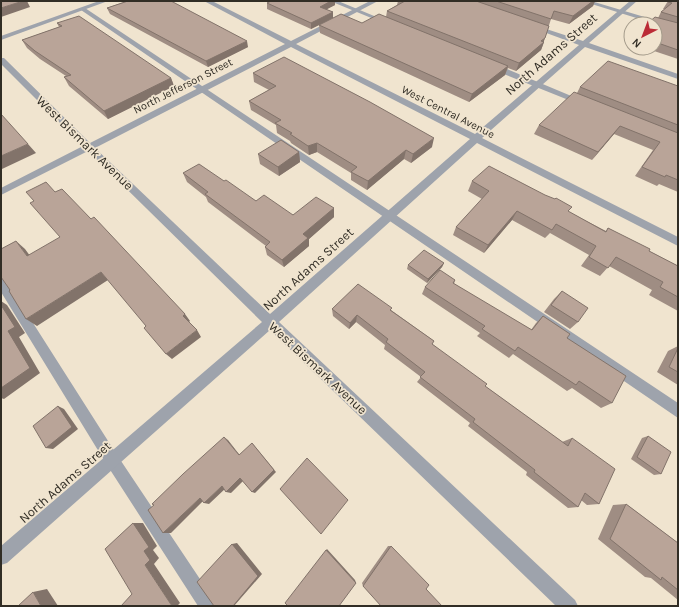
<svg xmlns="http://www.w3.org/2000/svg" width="679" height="607" font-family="Karla,sans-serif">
<rect width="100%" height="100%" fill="#f0e4cf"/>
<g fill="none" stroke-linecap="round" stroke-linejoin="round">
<path fill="#9ea3ac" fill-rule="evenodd" d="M330 1H338L391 23 386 24Z
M582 1H591L678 27V31Z
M81 8H85L678 403V418L81 10Z
M489 64H495L588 103 587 105H581L489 68Z
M1 277 5 279 117 455 214 600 217 606H198L107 465 1 292Z"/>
<path fill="#9ea3ac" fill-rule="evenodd" d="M99 1H108L1 40V36Z
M204 1H212L291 41 370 1H378L296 44 475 134 579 45 530 27V25H534L583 41 630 1H637L589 43 678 74V79L585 47 482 138 678 237V246L477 143 279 322 575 600 578 606H556L270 330 7 563 1 565V546L262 322 88 151 1 195V188L83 146 1 64V58H4L90 143 285 44ZM291 47 470 139 270 314 95 148Z"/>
</g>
<path fill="#9f8d83" d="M122 1H171L248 47 208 67 110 14 107 8 124 2Z
M271 1H335V5L326 9 333 12V18L311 29 267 9V3Z
M398 1H595L593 6 569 24 551 19 544 41V42L541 50 516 71 508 68 505 75 469 102 320 33 319 25 362 23 386 17 387 11 397 5Z
M668 1H678V59L645 48H655V24L661 12 665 9H663Z
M57 23 171 78 174 86 108 119 69 86 64 77 66 76 40 59 27 48 22 40 59 27Z
M253 73 432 147 411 163 404 159 367 190 351 180V173L317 152 309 155 291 143 290 141 277 133 276 125 251 110 249 101 269 90 254 82Z
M678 86V192L659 184 657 186 635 176 653 150 614 134 592 160 534 134 539 125 577 93 580 87Z
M299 152 300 162 279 176 260 164 258 154Z
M183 173 224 181 256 201 293 215 334 208V217L309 239V246L284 267 267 255 265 247 266 246 208 202 206 197 187 182Z
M472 181 569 212 606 231 608 228 649 251 678 266V311L649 295 652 290 609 266 600 276 581 266 589 255 550 233 545 238 512 220 484 253 453 235 456 227 482 199 468 191Z
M444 263 442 267 427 283 407 269 408 265Z
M455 280 454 284 531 330 536 323 543 316 567 338 612 403 601 408 572 388 567 391 513 354 509 358 477 336 480 333 422 294 425 287Z
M562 291 578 322 570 329 544 312 554 299Z
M332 309 391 310 434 341 432 344 485 386 562 442 572 438 599 504 587 505 581 500 578 507 568 508 526 475 527 472 468 426 470 423 417 382 421 377 384 349 385 345 356 322 349 329 333 316Z
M678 346V385L657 372 668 351Z
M648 436 661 474 654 475 631 459 642 438Z
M626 504 678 543V600L651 578 645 577 598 539 613 505Z
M388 546H391L426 589 363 586 362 583Z"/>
<path fill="#82736a" d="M23 1H27L30 7 1 17V8Z
M331 1H335V5L320 13V7Z
M593 1H595L593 6 569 24 573 16Z
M333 12V18L311 29V23Z
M545 38 543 43 544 42 541 50 516 71 519 63Z
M247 41 248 47 208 67 206 61Z
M508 66 505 75 469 102 472 94Z
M171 78 174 86 108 119 104 111Z
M620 126 614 134 592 160 598 152Z
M434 138 432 147 411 163 413 154Z
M317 143V152L309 155 308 146Z
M28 144 36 153 2 169 1 168V156Z
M406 150 404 159 367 190 368 181Z
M299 152 300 162 279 176 278 167Z
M334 208V217L309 239V246L284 267 282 260 303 234Z
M517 211 512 220 484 253 488 245Z
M16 241 25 249 36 264 27 256Z
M444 263 442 267 427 283 428 279Z
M101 272 108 280 37 326 26 319Z
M1 301 7 305 25 333 19 337 40 373 4 399 1 398V388L8 331 1 305Z
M185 314 190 321 188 323 183 316Z
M357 315 356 322 349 329 350 323Z
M197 330 201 337 172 359 166 354Z
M58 406 64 409 78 429 53 449 46 448Z
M224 437 228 440 242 458 239 455Z
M252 443 276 472 255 493 252 492Z
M240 478 244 480 231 493 226 492Z
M222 486 227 487 209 504 204 503Z
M200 498 205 499 171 533H163Z
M133 523H143L157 546 153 550 159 558 154 564 180 603 177 606H172L145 565 144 551Z
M237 543 262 574 234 606H233L232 544Z
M327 549 355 580 356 583 326 550Z
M47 589 58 606H41L33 592Z"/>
<path fill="#b9a498" stroke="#82736a" d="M1 1H23L1 8Z
M128 1H171L247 41 206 61 107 8Z
M271 1H331L320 7 333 12 311 23 267 3Z
M405 1H476L549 26 545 38 541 41 544 42 519 63 387 11Z
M496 1H593L573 16 554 11 551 19Z
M668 1H678V17L661 12 672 3 668 2Z
M341 14 362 23 379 14 508 66 472 94 319 25Z
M79 16 171 78 104 111 64 77 71 75 35 51 22 40 62 26 57 23Z
M655 17 678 23V50L655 42V24H647Z
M284 57 370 102 434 138 413 154 406 150 368 181 351 172 357 167 317 143 308 146 290 134 292 133 275 123 281 120 249 101 276 86 253 73Z
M608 61 678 86V125L580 87Z
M574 92 678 133V180L666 175 665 177 642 167 660 142 620 126 598 152 539 125Z
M1 114 28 144 1 156Z
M281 140 299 152 278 167 258 154Z
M199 164 224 181 226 180 256 201 264 195 293 215 316 197 334 208 303 234 308 238 282 260 265 247 270 242 205 194 208 192 183 173Z
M489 166 545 195 555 199 556 198 572 207 568 211 606 232 608 228 650 249 649 251 678 266V297L660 287 663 282 616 257 608 268 589 257 596 246 556 224 552 230 517 211 488 245 456 227 489 191 472 181Z
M46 182 55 192 62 189 91 219 94 217 185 314 183 316 197 330 166 354 144 328 146 326 101 272 26 319 9 291 10 290 1 277V249L16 241 27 256 60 237 30 203 34 201 26 192Z
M424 250 444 263 428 279 408 265Z
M440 270 455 280 453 283 532 330 543 316 570 334 567 338 626 376 612 403 579 381 576 385 518 347 515 351 482 329 485 326 425 287Z
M358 284 392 308 390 310 434 341 432 344 487 384 485 386 568 446 572 438 615 469 599 504 585 493 578 507 534 472 535 470 473 422 475 419 420 377 425 372 386 342 388 339 357 315 350 323 332 309Z
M562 291 588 308 578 322 551 305Z
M1 305 15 327 8 331 30 368 1 388Z
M678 348V372L669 367Z
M58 406 72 427 46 448 33 426Z
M648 436 671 452 661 474 637 457Z
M224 437 239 455 252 443 274 470 252 492 240 478 226 492 222 486 204 503 200 498 163 533 148 510 154 505 152 504 183 474Z
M307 458 348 500 321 534 280 489Z
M626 504 678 543V590L662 577 661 580 610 539Z
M133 523 149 547 144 551 150 560 145 565 172 606H121L132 594 105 549Z
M232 544 258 576 233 606H214L197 582Z
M391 546 429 585 426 589 442 606H381L363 586Z
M326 550 356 583 339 606H288L285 603Z
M33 592 41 606H18Z"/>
<g text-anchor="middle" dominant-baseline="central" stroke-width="3.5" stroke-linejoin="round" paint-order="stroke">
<g font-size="11" fill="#312d25" stroke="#f0e4cf">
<text transform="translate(183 86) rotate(-27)">North Jefferson Street</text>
<text transform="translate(448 112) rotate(27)">West Central Avenue</text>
</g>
<g font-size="13" fill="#312d25" stroke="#f0e4cf">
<text transform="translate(551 54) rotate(-41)">North Adams Street</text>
<text transform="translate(85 143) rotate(44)">West Bismark Avenue</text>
<text transform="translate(308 269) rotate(-42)">North Adams Street</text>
<text transform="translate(318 368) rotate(43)">West Bismark Avenue</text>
<text transform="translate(65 482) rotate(-41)">North Adams Street</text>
</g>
</g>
<rect width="679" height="607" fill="none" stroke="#312d25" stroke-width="4"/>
<g transform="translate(643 36) rotate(222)"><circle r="19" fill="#f0e4cf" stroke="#a49b8b"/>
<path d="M0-3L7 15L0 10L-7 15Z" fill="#bb2b36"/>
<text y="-6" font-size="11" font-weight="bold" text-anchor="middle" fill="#312d25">N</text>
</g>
</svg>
